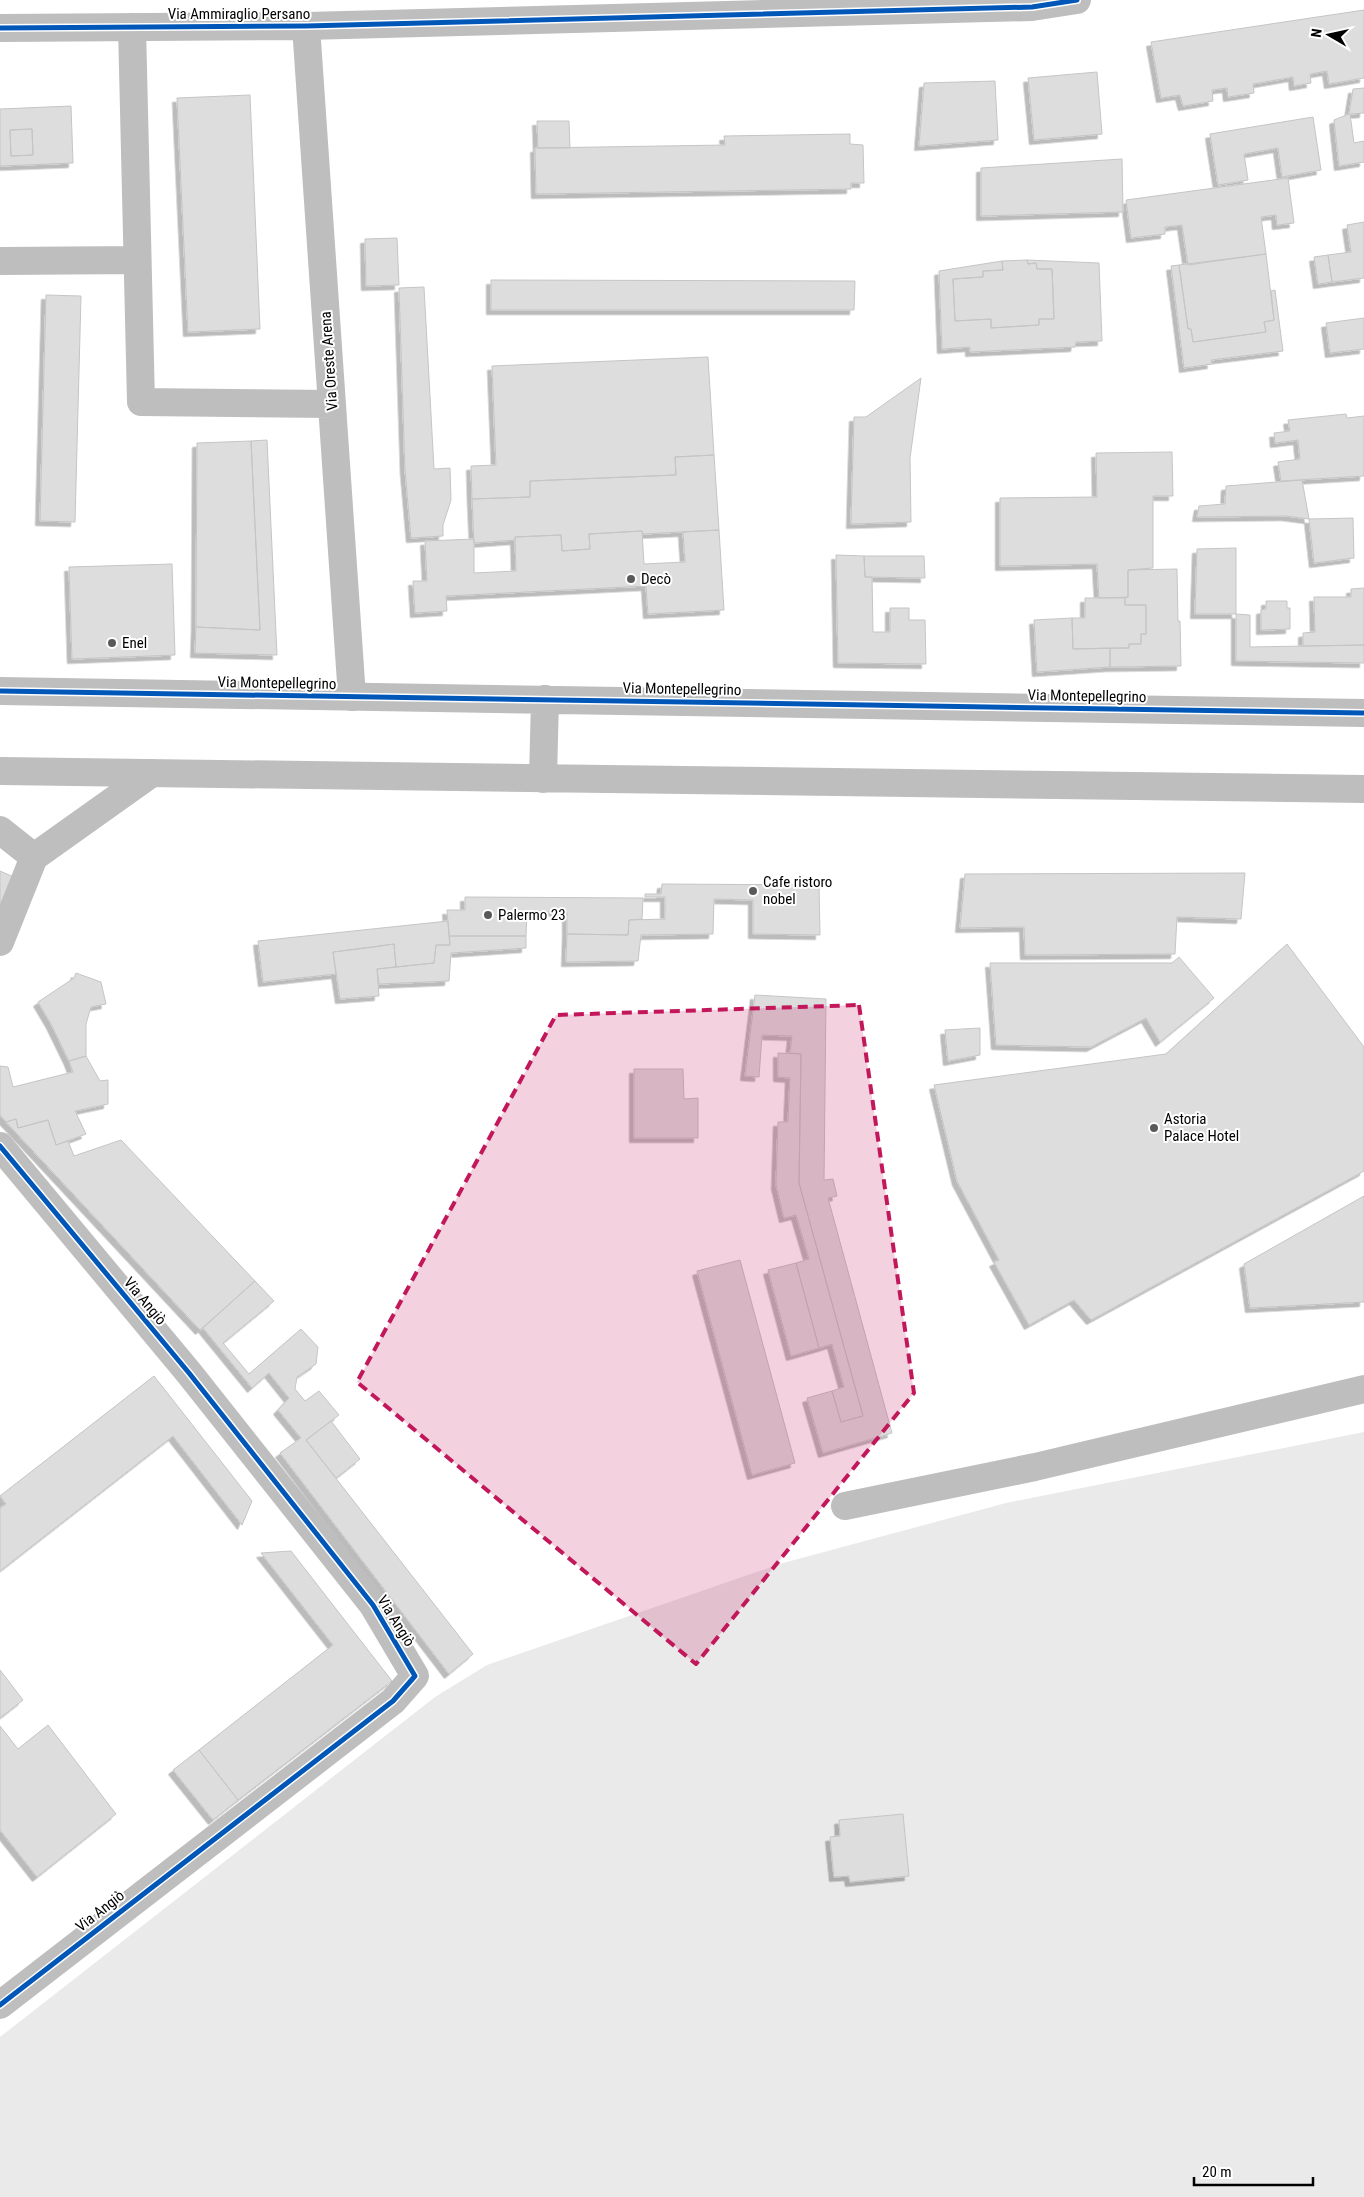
<svg xmlns="http://www.w3.org/2000/svg" width="1364" height="2197" font-family="'Roboto Condensed',sans-serif">
<defs>
<filter id="shadow"><feDropShadow dx="-4.5" dy="4.5" stdDeviation="0" flood-color="#0004"/></filter>
</defs>
<rect width="100%" height="100%" fill="#fff"/>
<path fill="#eaeaea" d="M1364 1432V2197H0V2037L435 1697 487 1665 783 1563 1006 1503Z"/>
<path fill="#ddd" stroke="#c5c5c5" fill-rule="evenodd" filter="url(#shadow)" d="M1364 10V78L1329 84 1327 71 1310 74 1311 83 1294 86 1293 77 1253 84 1254 93 1228 97 1227 88 1212 90 1213 101 1183 106 1180 95 1161 98 1151 42Z
M1097 72 1102 134 1034 140 1028 78Z
M995 81 998 140 919 146 924 83Z
M1364 88V113L1350 114 1354 143 1364 141V162L1339 166 1334 120 1349 114 1353 89Z
M250 95 260 329 188 332 177 98Z
M71 106 73 163 0 166V109ZM32 129 33 155 11 156 10 130Z
M1313 117 1321 170 1282 177 1278 148 1244 154 1248 180 1218 185 1210 134Z
M537 121H569L570 148H538Z
M32 129 33 155 11 156 10 130Z
M850 134V144L863 145 864 183H851V189L536 194 535 148 725 145 724 136Z
M1122 159 1123 212 981 216V168Z
M1288 178 1294 223 1277 225 1276 215 1261 217 1266 254 1188 265 1182 225 1165 227V234L1131 238 1126 200Z
M1364 222V278L1332 282 1328 255 1351 252 1347 225Z
M397 238 399 285 366 286 365 239Z
M1266 254 1274 320 1264 322 1266 332 1193 342 1191 329H1188L1179 265Z
M1328 255 1332 282 1318 284 1314 257Z
M1027 260 1028 264 1036 263 1037 269H1052L1054 319H1039V325L991 328V319L955 321 953 279 983 277V271L1003 270 1002 261Z
M1027 260 1099 263 1102 341 1076 342 1075 347 970 352V347L942 349 939 271 1002 261 1003 270 983 271V277L953 279 955 321 991 319V328L1039 325V319H1054L1052 269H1037L1036 263 1028 264Z
M1179 265 1188 329H1191L1193 342 1266 332 1264 322 1274 320 1271 291 1275 290 1283 351 1211 360 1212 364 1184 368 1171 266Z
M491 280 855 281 854 310H491Z
M424 287 434 469 450 468 451 500 443 525V536L411 538 405 470 399 288Z
M46 295 81 296 75 522 40 521Z
M1364 318V349L1330 353 1326 323Z
M708 357 714 455 675 457 676 475 530 481V497L472 499 471 466 496 465 492 366Z
M921 378 910 458 911 522 851 524 854 417H866Z
M1346 414 1347 418 1364 416V476L1281 481 1278 462 1300 459 1298 440 1275 443 1274 433 1290 431 1288 420Z
M267 440 277 655 195 653 196 627 260 630 251 441Z
M251 441 260 630 196 627 197 443Z
M1172 452 1173 496H1153V568L1128 570V597L1099 598 1097 564 1000 566V498L1097 497 1096 453Z
M714 455 719 530 643 534 642 531 589 534 590 549 562 551 561 535 515 537V540L474 543 472 499 530 497V481L676 475 675 457Z
M1302 480 1309 519 1286 516 1197 517 1199 506 1225 504 1226 486Z
M1353 518 1354 558 1314 563 1309 519Z
M719 530 724 610 648 614 646 586 446 596 447 611 415 613 413 581H427L425 541 474 539V573L516 571 515 537 561 535 562 551 590 549 589 534 642 531 644 564 685 562 683 532Z
M1236 548V614H1195L1197 549Z
M836 555 864 556 865 577H872L873 632H890V608H909V620H925L926 664 838 663Z
M864 556H924L925 578 865 577Z
M172 564 175 655 72 659 69 567Z
M1177 569 1178 621H1180L1181 666 1110 667V648H1129V644H1141V634H1146V605H1125V598L1128 597V570Z
M1364 588V645L1303 646V633L1315 632 1314 597H1351V589Z
M1085 598H1125V605H1146V634H1141V644H1129V648L1073 649 1072 618H1085Z
M1266 601H1287V608H1290V629L1261 630V610L1266 609Z
M1236 614 1250 615V647L1364 645V663L1236 661Z
M1072 618 1073 649 1110 648V667L1037 672 1034 620Z
M0 871 16 878 5 909 0 905Z
M1245 873 1241 919 1177 917 1175 954 1025 955 1024 927 960 928 965 874Z
M662 884 819 885 820 935 753 934V900L714 899 713 934 641 935 638 961 566 962 567 934 628 935 629 920 665 919V897H645V894H661Z
M465 897 643 898 642 919 629 920 628 935 567 934V912L527 911 526 936H449L447 910H465Z
M448 921 450 945H436L434 963 396 967 394 944 374 947 333 952 336 974 263 982 258 941Z
M449 936H526V948L451 953 449 981 379 984 377 969 434 963 436 945H450Z
M394 944 396 967 377 969 379 996 340 999 333 952Z
M1287 944 1364 1047V1171L1091 1320 1074 1300 1029 1325 994 1262 999 1260 957 1181 934 1085 1166 1054Z
M1179 957 1214 998 1160 1042 1146 1018 1091 1047 996 1045 990 963H1172Z
M76 973 101 982 106 1004 91 1007 86 1024V1056L69 1061 51 1024 38 1002 74 978Z
M755 995 826 999 824 1180 833 1179 837 1196 828 1198 892 1433 823 1453 807 1398 832 1391 841 1422 863 1416 799 1183 801 1054 790 1053 792 1036 762 1035 759 1077 745 1076Z
M980 1028V1055L948 1061 945 1030Z
M778 1053 801 1054 799 1183 863 1416 841 1422 832 1391 844 1387 832 1344 819 1348 796 1263 809 1259 796 1215 784 1218 776 1185 778 1122H788L790 1078 778 1077Z
M86 1056 100 1081 108 1080V1104L75 1111 86 1134 56 1145 48 1120 18 1128 16 1119 6 1122 0 1115V1066L8 1067 13 1087 73 1072 69 1061Z
M634 1069H683L684 1099 698 1098V1138H634Z
M16 1119 18 1128 48 1120 56 1145 68 1141 74 1156 121 1140 255 1281 200 1330 6 1122Z
M1364 1196V1302L1250 1308 1244 1264Z
M740 1260 795 1463 752 1475 697 1271Z
M796 1263 819 1348 791 1356 768 1270Z
M255 1281 274 1301 223 1343 249 1374 301 1329 318 1347 316 1364 297 1377 295 1389 305 1401 319 1391 339 1415 306 1440 473 1654 449 1674 280 1453 301 1438 278 1410 289 1398 269 1373 252 1388 203 1328Z
M154 1376 252 1501 242 1525 173 1436 0 1571V1508L6 1504 0 1496Z
M331 1421 360 1459 336 1478 306 1440Z
M291 1551 392 1681 238 1800 199 1750 333 1645 261 1553Z
M0 1670 23 1700 0 1718Z
M48 1725 116 1814 37 1877 0 1830V1726L18 1749Z
M199 1750 238 1800 213 1820 173 1770Z
M903 1814 909 1876 850 1882 849 1876 834 1877 830 1837 840 1836 839 1820Z"/>
<g fill="none" stroke-linecap="round" stroke-linejoin="round">
<path stroke="#bebebe" stroke-width="28" d="M306 26 352 697
M132 27 141 402 332 404
M0 28 306 26 1032 7 1077 0
M0 261 137 260
M0 830 34 857
M34 857 152 773
M0 942 34 857
M0 1146 189 1373 373 1605 415 1676 393 1701 0 2005
M845 1506 1035 1467 1364 1389"/>
<path stroke="#bebebe" stroke-width="28" d="M0 691 1364 713
M0 771 1364 789
M543 779 545 699"/>
<defs>
<path id="cycleway" d="M0 28 306 26 1032 7 1077 0
M0 691 1364 713
M0 1146 189 1373 373 1605 415 1676 393 1701 0 2005"/>
</defs>
<use href="#cycleway" stroke="#fff" stroke-width="8"/>
<use href="#cycleway" stroke="#0057b8" stroke-width="5"/>
</g>
<path fill="#c2185b" fill-opacity="0.2" stroke="#c2185b" stroke-width="4" stroke-dasharray="10 6" stroke-linejoin="round" d="M859 1005 914 1393 696 1664 357 1382 556 1015Z"/>
<g fill="#595959" stroke="#fff" stroke-width="2">
<circle cx="631" cy="579" r="5"/>
<circle cx="112" cy="643" r="5"/>
<circle cx="753" cy="891" r="5"/>
<circle cx="488" cy="915" r="5"/>
<circle cx="1154" cy="1128" r="5"/>
</g>
<g text-anchor="middle" dominant-baseline="central" stroke-width="4" stroke-linejoin="round" paint-order="stroke">
<g font-size="15" fill="#000" stroke="#fff">
<text x="239" y="14">Via Ammiraglio Persano</text>
<text transform="translate(329 361) rotate(-94)">Via Oreste Arena</text>
<text transform="translate(277 683) rotate(1)">Via Montepellegrino</text>
<text transform="translate(682 689) rotate(1)">Via Montepellegrino</text>
<text transform="translate(1087 696) rotate(1)">Via Montepellegrino</text>
<text transform="translate(145 1301) rotate(50)">Via Angiò</text>
<text transform="translate(396 1621) rotate(58)">Via Angiò</text>
<text transform="translate(100 1911) rotate(-38)">Via Angiò</text>
</g>
<g font-size="15" fill="#000" stroke="#fff" text-anchor="start">
<text x="641" y="579">Decò</text>
<text x="122" y="643">Enel</text>
<text x="763" y="882">Cafe ristoro<tspan x="763" dy="17">nobel</tspan></text>
<text x="498" y="915">Palermo 23</text>
<text x="1164" y="1119">Astoria<tspan x="1164" dy="17">Palace Hotel</tspan></text>
</g>
</g>
<g transform="translate(1329 35) rotate(279)" stroke="#ffffff" stroke-width="4" paint-order="stroke">
<path d="M0-4L9 19L0 12L-9 19Z" fill="#000000"/>
<text y="-8" font-size="14" font-weight="bold" text-anchor="middle" fill="#000000">N</text>
</g>
<path d="M1194 2177v8h119v-8" fill="none" stroke="#000000" stroke-width="2.5"/>
<text x="1202" y="2177" font-size="15" fill="#000000" stroke="#ffffff" stroke-width="4" paint-order="stroke">20 m</text>
</svg>
